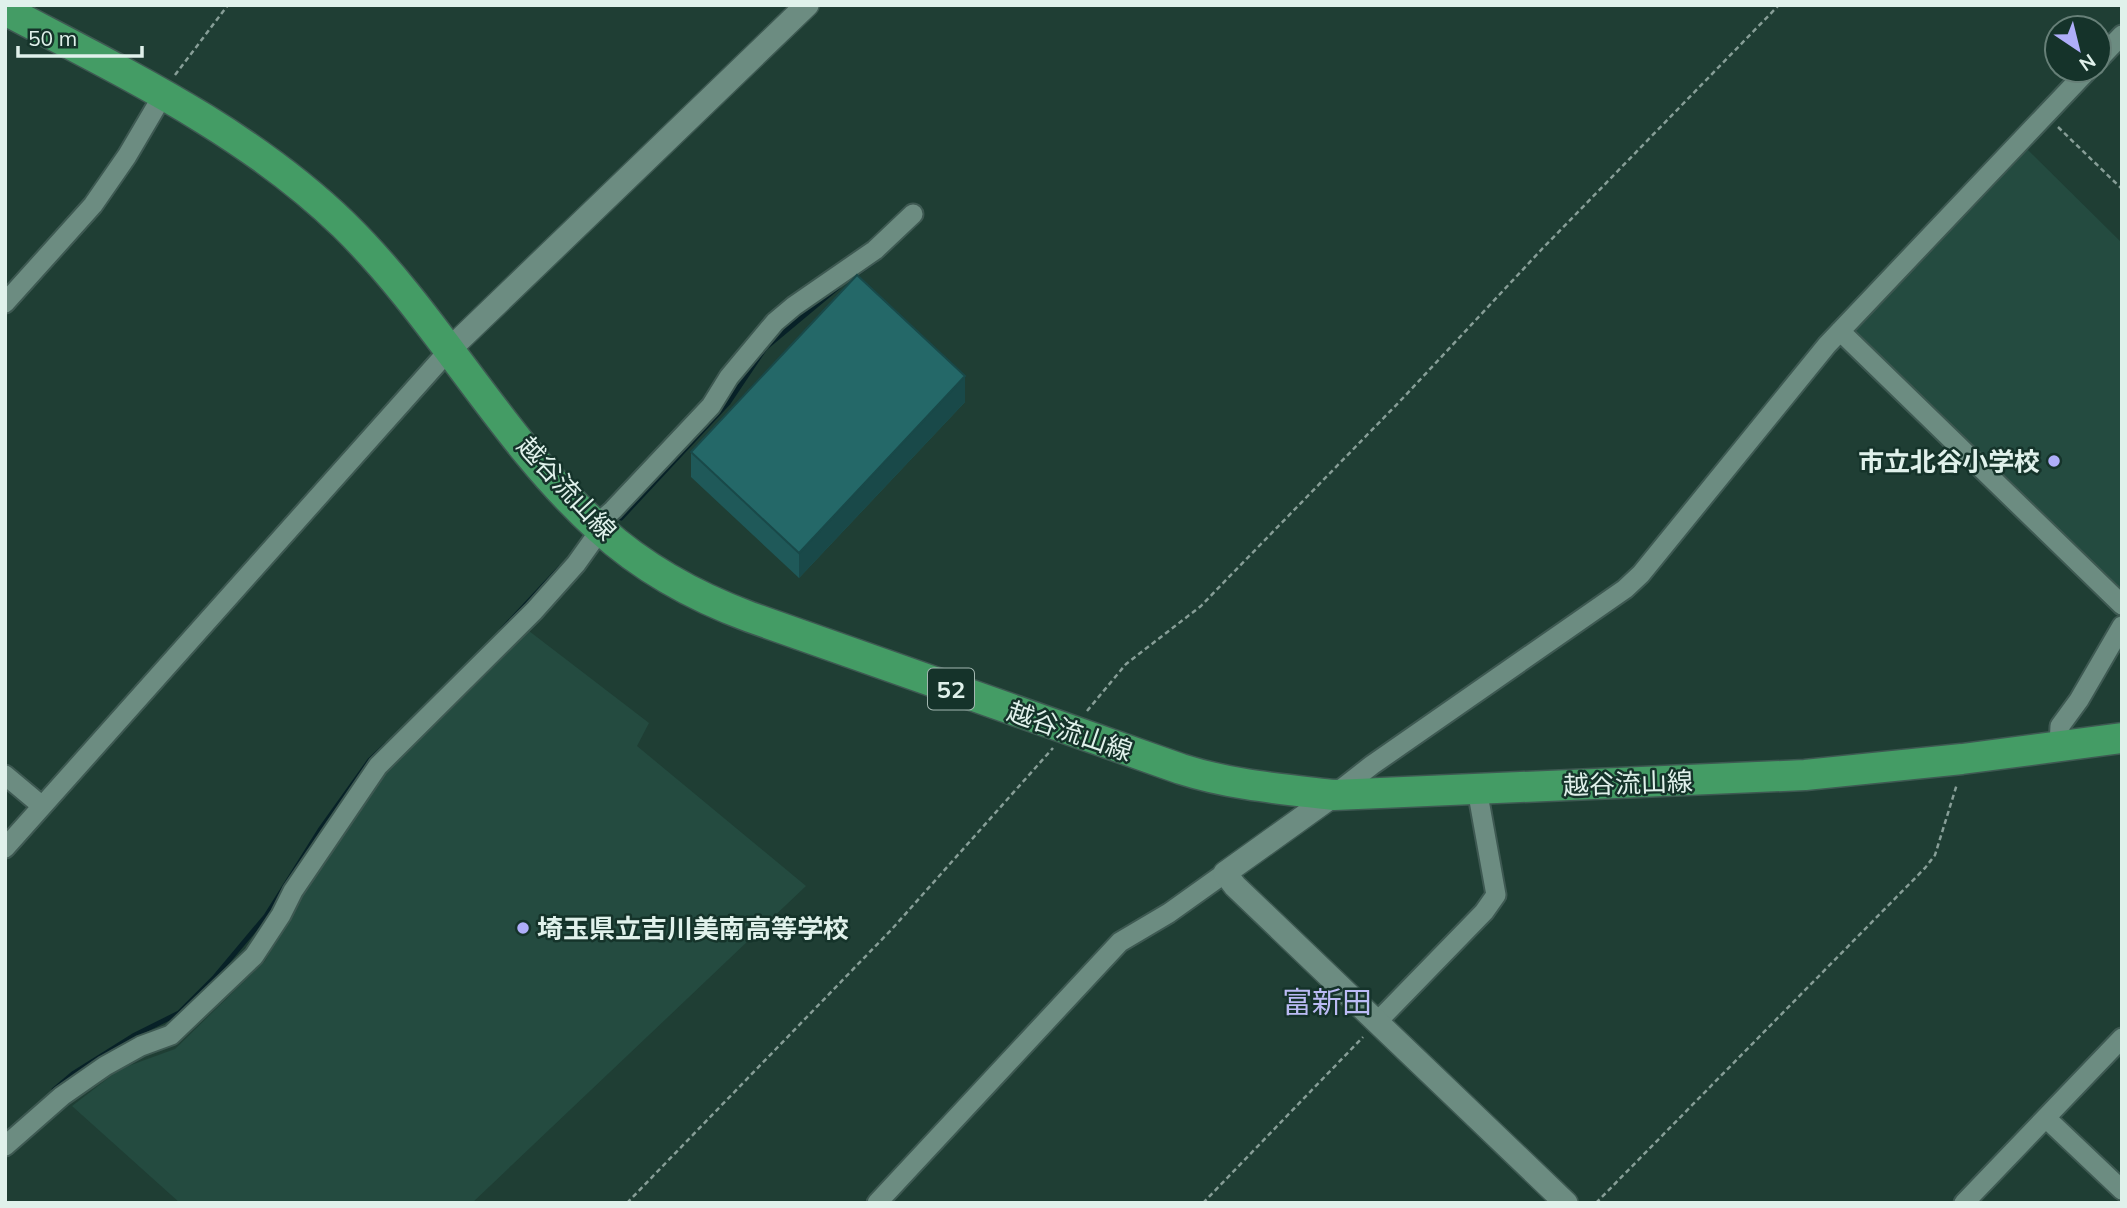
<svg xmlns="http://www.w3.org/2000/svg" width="2127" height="1208" font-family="Mulish,'Noto Sans JP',sans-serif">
<rect width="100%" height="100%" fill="#1f3e34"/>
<path fill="#244b40" d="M2024 146 2122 243V594L1853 329Z
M529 631 649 723 637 746 806 886 472 1203H180L72 1106 120 1069 175 1049 265 961 302 895 384 775Z"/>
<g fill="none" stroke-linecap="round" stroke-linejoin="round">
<path stroke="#072127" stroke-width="5" d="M855 275 875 261
M621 518 728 403 765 348 838 287
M502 630 560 568
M54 1090 74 1073 133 1036 179 1013 214 978 266 916 320 830 370 760 386 745"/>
<defs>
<path id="minor" d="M2099 59 2122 35
M5 303 93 205 127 156 163 95
M1840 331 2122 605
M596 525 613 510 711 406 729 377 775 322 794 306 875 250 913 214
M2059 746 2060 726 2079 700 2122 626
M5 775 42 806
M1335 794 1372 765 1625 589 1641 574 1827 345 2088 70
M5 848 450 349
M1377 1022 1484 912 1496 895 1477 789
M2046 1118 2122 1190
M5 1146 62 1096 105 1066 141 1046 171 1035 254 956 281 915 293 891 378 766 534 611 576 564 601 529
M877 1203 1120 942 1169 913 1225 873
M1964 1203 2122 1038"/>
<path id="tertiary" d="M450 349 807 5
M1334 795 1225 873 1235 886 1566 1203"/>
<path id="primary" d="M5 10C124 73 247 131 344 225 439 318 501 440 600 529 643 568 696 597 750 617L1181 769C1231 785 1281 789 1334 795L1805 775 1962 759 2122 738"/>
</defs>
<use href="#minor" stroke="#3e5952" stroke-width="23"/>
<use href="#tertiary" stroke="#3e5952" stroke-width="26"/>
<use href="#primary" stroke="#3e5952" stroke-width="33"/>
<path stroke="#879e97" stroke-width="2.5" stroke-dasharray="5 3.5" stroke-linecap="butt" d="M175 75 228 5
M2058 127 2122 189
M1087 711 1126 664 1201 606 1227 579 1403 398 1542 249 1779 5
M627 1203 892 929 1053 748
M1203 1203 1363 1037
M1596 1203 1925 868 1935 855 1957 784"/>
<use href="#minor" stroke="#6c8c81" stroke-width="19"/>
<use href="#tertiary" stroke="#6c8c81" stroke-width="23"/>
<use href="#primary" stroke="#449c65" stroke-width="30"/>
</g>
<path fill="#1f5959" d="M965 402 799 578 691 477V452Z"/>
<path fill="#194949" d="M965 376V402L799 578V553Z"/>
<path fill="#246868" stroke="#194949" stroke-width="2" d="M857 275 965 376 799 553 691 452Z"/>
<g fill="#afaefa" stroke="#15332a" stroke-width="2.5">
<circle cx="2054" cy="461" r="7"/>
<circle cx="523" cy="928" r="7"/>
</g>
<g text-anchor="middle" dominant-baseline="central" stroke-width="5" stroke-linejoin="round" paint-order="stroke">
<rect fill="#15332a" stroke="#a3b8b1" stroke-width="2" x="928" y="668.5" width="46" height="41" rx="5"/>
<g font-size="24" font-weight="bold" fill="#e0f1eb">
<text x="951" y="689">52</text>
</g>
<g font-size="26" font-weight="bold" fill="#e0f1eb" stroke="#15332a" text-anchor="end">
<text x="2040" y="461">市立北谷小学校</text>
<text x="537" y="928" text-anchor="start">埼玉県立吉川美南高等学校</text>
</g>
<g font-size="26" fill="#e0f1eb" stroke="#15332a">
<text transform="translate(567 488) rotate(47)">越谷流山線</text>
<text transform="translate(1070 731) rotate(19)">越谷流山線</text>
<text transform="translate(1628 783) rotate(-2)">越谷流山線</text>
</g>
<g font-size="30" fill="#bbbbf4" stroke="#15332a">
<text x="1327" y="1002">富新田</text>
</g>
</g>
<rect width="2127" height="1208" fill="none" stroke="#e0f1eb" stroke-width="14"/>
<g transform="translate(2078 49) rotate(145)"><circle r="33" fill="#15332a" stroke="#667f77" stroke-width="2"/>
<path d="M0-5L12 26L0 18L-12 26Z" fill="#afaefa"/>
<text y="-10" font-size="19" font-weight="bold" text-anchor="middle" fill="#e0f1eb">N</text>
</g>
<path d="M18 46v10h124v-10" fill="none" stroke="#e0f1eb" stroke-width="3.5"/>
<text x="28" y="46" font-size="21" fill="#e0f1eb" stroke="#15332a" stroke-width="5" paint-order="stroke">50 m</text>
</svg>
